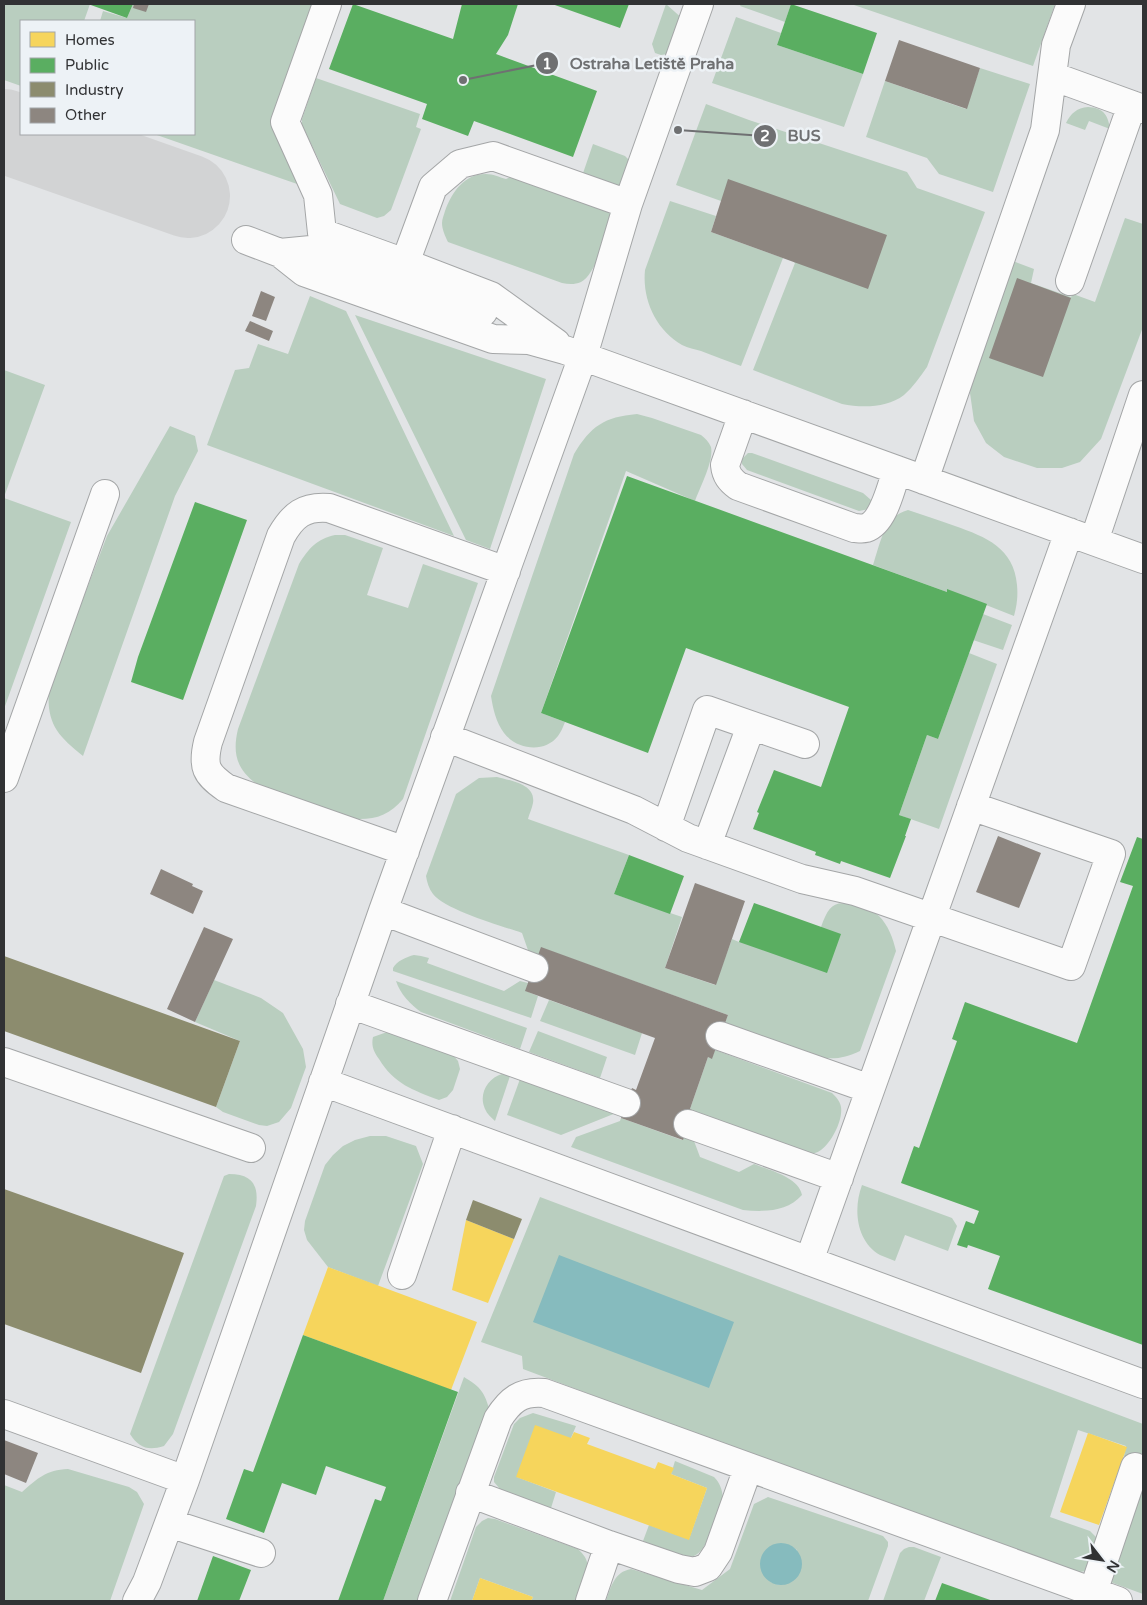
<svg xmlns="http://www.w3.org/2000/svg" width="1147" height="1605" font-family="'Varela Round',sans-serif">
<rect width="100%" height="100%" fill="#e2e4e6"/>
<path fill="#b9cebf" fill-rule="evenodd" d="M4 4H90L84 21H21V86L4 80Z
M133 4H317L273 125 300 185 154 134H194V21H100L103 11 127 18Z
M666 4 684 20 667 54 661 55 655 53 652 44Z
M741 4H791L785 22 740 6Z
M851 4H1055L1033 66Z
M736 17 781 33 777 45 863 74 844 127 712 83Z
M980 68 1030 84 993 192 939 174 927 158 866 137 885 81 966 109Z
M316 78 420 114 416 127 421 129 391 210 384 216 377 218 340 204 302 125V119Z
M706 104 749 120 907 172 917 188 985 212 927 367C920 377 913 387 904 395 887 408 862 408 842 404L753 370 795 263 721 201 676 185Z
M1088 107C1103 108 1108 114 1110 129L1089 121 1085 130 1066 123C1071 113 1077 108 1088 107Z
M593 144 625 156 629 160 621 185 617 188 581 179Z
M519 173 611 211 612 216C606 233 596 275 581 282 574 285 568 284 562 283L448 242C445 236 442 229 442 223 442 219 444 215 445 211 452 192 464 174 486 174 493 174 499 177 506 179Z
M670 201 716 216 711 232 783 258 741 366C727 361 714 356 701 351 695 349 688 348 682 345 656 330 642 300 645 270Z
M1125 218 1143 224V327L1101 439 1080 462 1062 468H1037L1004 457 986 443 974 421 970 393 973 370 1013 261 1034 269 1031 283 1071 297 1073 294 1095 302Z
M310 296 346 311 454 536 207 445 235 370 249 368 258 344 288 354Z
M355 315 546 379 490 549 466 540Z
M4 370 45 385 4 497Z
M637 414 652 418 701 435C705 438 709 442 711 447 714 461 700 487 695 501L626 471 541 713 565 722C563 727 561 732 558 736 544 754 516 749 504 733 496 722 493 709 491 696L574 454C591 426 604 417 637 414Z
M170 426 195 436 198 451 175 496 83 756C57 735 46 723 49 688L107 536Z
M748 453H752L863 493 871 500V505L869 509 859 511 747 470 742 464V459Z
M4 498 71 522 4 709Z
M908 510C924 515 940 521 955 526 986 537 1014 548 1017 585 1018 596 1017 605 1014 616L948 590 947 592 873 565C880 544 884 516 908 510Z
M335 535H345L383 548 367 595 408 608 423 564 478 583 403 799C390 815 375 820 355 819L258 785C237 770 232 754 238 729L299 564C309 548 317 539 335 535Z
M983 614 1012 625 1003 650 973 640Z
M969 653 997 664 939 829 899 815 927 735 938 739Z
M497 777C511 781 536 784 533 803 532 809 529 814 528 819L629 855 614 894 682 917 665 968 715 985 732 939 739 942 821 927C829 905 834 899 858 906 866 908 872 910 879 916 888 925 893 938 896 951L860 1051C845 1058 834 1060 818 1057L725 1023 728 1015 542 948 538 956 529 953 522 933C502 926 445 910 433 894 429 889 427 882 426 876L456 794 479 778Z
M414 955 421 956 429 958 427 963 504 991 520 981 528 983 526 991 538 996 531 1018 393 971V968C397 961 406 957 414 955Z
M214 980 261 998 283 1013 303 1049 306 1067 291 1108 279 1122 267 1126 259 1125 223 1112 216 1107 240 1041 195 1022Z
M396 981 527 1028 520 1049 421 1012C411 1005 400 994 396 981Z
M549 1000 642 1033 635 1055 540 1021Z
M390 1031 453 1055 458 1061 460 1069 453 1090 447 1097 439 1100C413 1090 394 1084 379 1059 374 1052 371 1046 373 1037Z
M538 1031 607 1057 600 1078 529 1052Z
M715 1050 832 1093C836 1097 840 1101 841 1107 843 1120 832 1142 821 1150 817 1153 812 1154 806 1154L693 1113V1111L690 1109 708 1057 712 1058Z
M502 1074 510 1076 495 1121C491 1117 487 1114 485 1109 478 1094 488 1078 502 1074Z
M520 1079 616 1113 561 1135 507 1115Z
M621 1118 682 1140 684 1137 694 1141 700 1157 739 1172 754 1164C769 1170 799 1177 802 1195 787 1212 764 1212 743 1210L571 1147 576 1137 620 1121Z
M370 1136H386L416 1146 423 1164 378 1286 328 1267 307 1240 304 1230 305 1221 325 1165 333 1155 343 1146 355 1140Z
M229 1174C252 1174 259 1185 256 1206L173 1434 164 1446C148 1451 139 1448 130 1434L224 1176Z
M862 1185 952 1218 957 1226 948 1251 905 1235 895 1261C890 1259 885 1257 880 1255 856 1241 853 1209 862 1185Z
M540 1197 1143 1424V1462L1124 1456 1126 1446 1078 1430 1050 1517 1090 1531 1101 1542 1086 1571 1080 1572 958 1533 523 1369 522 1356 481 1342Z
M464 1377C479 1386 484 1391 489 1408L421 1601H383Z
M533 1413 576 1426 571 1438 517 1477 556 1492 551 1508 500 1489 494 1482V1477L514 1424 520 1418Z
M675 1461 714 1477C720 1483 722 1489 723 1498L705 1545C702 1549 699 1554 694 1556 682 1559 654 1545 643 1541L649 1525 689 1539 707 1488 671 1474Z
M1143 1467V1594L1113 1583 1109 1580Z
M68 1469 129 1487 137 1492 144 1504 110 1601H4V1485L22 1492C38 1478 46 1470 68 1469Z
M768 1497 883 1536 888 1542V1546L868 1601H606C611 1587 614 1572 631 1569L702 1590 730 1569 754 1504ZM785 1544 791 1546 797 1550 785 1584 778 1585 771 1582Z
M488 1518 495 1519 578 1549C582 1553 586 1557 587 1562 588 1572 578 1592 575 1601H531L533 1597 480 1578 472 1601H450L476 1527 482 1521Z
M909 1547H914L941 1557 924 1601H883L900 1553 904 1549Z"/>
<path fill="#86bbbe" d="M559 1255 734 1322 709 1388 533 1322Z
M760 1564a21 21 0 1 1 42 0a21 21 0 1 1-42 0Z"/>
<path fill="#f6d55c" d="M466 1220 514 1239 488 1303 452 1290Z
M328 1267 477 1322 451 1390 303 1335Z
M535 1425 571 1438 574 1432 590 1438 587 1444 655 1469 658 1462 674 1468 671 1474 707 1488 689 1540 516 1477Z
M1088 1433 1127 1447 1099 1525 1060 1512Z
M480 1578 533 1597 531 1601H472Z"/>
<path fill="#5aae61" d="M88 4H133L127 18Z
M353 4 453 39 462 4H518L508 35 496 54 597 91 573 157 474 121 468 136 422 119 427 104 329 69Z
M552 4H629L620 28Z
M791 4 877 33 863 74 777 45Z
M627 476 947 592V589L987 604 938 739 927 735 899 815 911 819 905 836H906L890 878 841 861 840 864 818 856 815 855 816 852 753 829 759 813 757 812 774 770 821 787 849 707 686 648 648 753 541 713Z
M195 502 247 520 183 700 131 682 138 657Z
M1137 837 1143 839V1345L988 1289 1000 1256 968 1245 967 1248 957 1245 966 1221 974 1224 979 1211 901 1183 914 1146 919 1148 957 1041 952 1039 965 1002 1077 1043 1133 886 1120 882Z
M629 855 684 876 670 914 614 894Z
M754 903 841 934 827 973 739 942Z
M303 1335 458 1392 383 1601H338L375 1499 381 1501 386 1487 326 1466 316 1495 282 1483 264 1533 226 1519 244 1469 253 1472Z
M213 1556 251 1570 239 1601H197Z
M942 1583 993 1601H935Z"/>
<path fill="#8c8c6e" d="M4 956 240 1041 216 1107 4 1031Z
M4 1189 184 1253 141 1373 4 1324Z
M473 1200 522 1219 514 1239 466 1220Z"/>
<g fill="none" stroke-linecap="round" stroke-linejoin="round">
<path stroke="#d2d3d4" stroke-width="84" d="M4 131 188 196"/>
</g>
<path fill="#8d8680" d="M134 4H149L146 12 133 8Z
M899 40 980 68 967 109 885 81Z
M728 179 887 235 868 289 711 232Z
M1017 278 1071 298 1043 377 989 358Z
M261 291 275 297 266 321 252 316Z
M250 321 273 331 269 341 245 331Z
M998 836 1041 853 1019 908 976 892Z
M161 869 193 884 192 886 203 891 193 914 150 894Z
M695 883 745 901 716 985 665 968Z
M204 927 233 939 195 1022 167 1009Z
M541 947 728 1015 712 1059 708 1057 690 1109 694 1111 683 1140 621 1118 632 1088 636 1090 655 1038 525 991Z
M4 1440 38 1453 26 1483 4 1474Z"/>
<g fill="none" stroke-linecap="round" stroke-linejoin="round">
<defs>
<path id="minor" d="M327 4 285 122 318 195 322 233 405 263
M1052 76 1143 109
M246 240 280 253 304 272 493 339 529 340 565 350 1143 559
M280 253 311 250 483 312
M1070 281 1132 105
M556 343 491 296 405 263 433 187 460 164 493 156 628 204
M743 414 725 465C726 475 730 480 738 486L854 528C857 528 862 529 866 528 884 522 891 487 897 470
M924 480 1045 130 1056 45 1071 4
M1094 541 1143 395
M445 737 634 810 688 838 802 879 855 891 1071 966 1111 854 971 806
M4 778 105 494
M666 827 707 710 805 744
M707 845 751 726
M405 851 226 788C206 774 202 767 208 742L281 536C293 515 304 506 329 508L506 571
M383 911 534 968
M350 1004 626 1103
M720 1036 870 1089
M4 1062 251 1148
M323 1082 1143 1384
M688 1124 839 1178
M809 1261 1069 532
M402 1275 452 1129
M4 1414 185 1480
M470 1493 609 1545 679 1569 695 1572 708 1567 718 1552 748 1468
M169 1523 261 1553
M1093 1592 1135 1467
M137 1601 147 1582 185 1480 383 911 583 356 628 204 699 4
M432 1601 498 1419C510 1400 521 1391 544 1393L1118 1601
M590 1601 609 1545"/>
</defs>
<use href="#minor" stroke="#a4a6a7" stroke-width="30"/>
<use href="#minor" stroke="#fbfbfb" stroke-width="28"/>
</g>
<path fill="none" stroke="#6f7072" stroke-width="2" d="M463 80L547 63M678 130L765 136"/>
<g fill="#6f7072" stroke="#edf2f6" stroke-width="2">
<circle cx="463" cy="80" r="5"/>
<circle cx="678" cy="130" r="5"/>
<circle cx="547" cy="63" r="12"/>
<circle cx="765" cy="136" r="12"/>
</g>
<g font-size="15" text-anchor="middle" font-weight="bold" fill="#fff">
<text x="547" y="69">1</text>
<text x="765" y="141">2</text>
</g>
<g font-size="16" text-anchor="middle" font-weight="bold" fill="#6f7072" stroke="#edf2f6" stroke-width="5" stroke-linejoin="round" paint-order="stroke">
<text x="652" y="69">Ostraha Letiště Praha</text>
<text x="804" y="141">BUS</text>
</g>
<rect width="1147" height="1605" fill="none" stroke="#313234" stroke-width="10"/>
<rect x="20" y="20" width="175" height="115" fill="#edf2f6" stroke="#a2a5a8"/>
<rect x="30" y="32" width="25" height="15" fill="#f6d55c" stroke="#a2a5a8"/>
<text x="65" y="45" font-size="15" fill="#313234">Homes</text>
<rect x="30" y="58" width="25" height="15" fill="#5aae61" stroke="#a2a5a8"/>
<text x="65" y="70" font-size="15" fill="#313234">Public</text>
<rect x="30" y="82" width="25" height="15" fill="#8c8c6e" stroke="#a2a5a8"/>
<text x="65" y="95" font-size="15" fill="#313234">Industry</text>
<rect x="30" y="108" width="25" height="15" fill="#8d8680" stroke="#a2a5a8"/>
<text x="65" y="120" font-size="15" fill="#313234">Other</text>
<g transform="translate(1102 1560) rotate(121)" stroke="#edf2f6" stroke-width="4" paint-order="stroke">
<path d="M0-4L9 19L0 12L-9 19Z" fill="#313234"/>
<text y="-8" font-size="14" font-weight="bold" text-anchor="middle" fill="#313234">N</text>
</g>
</svg>
